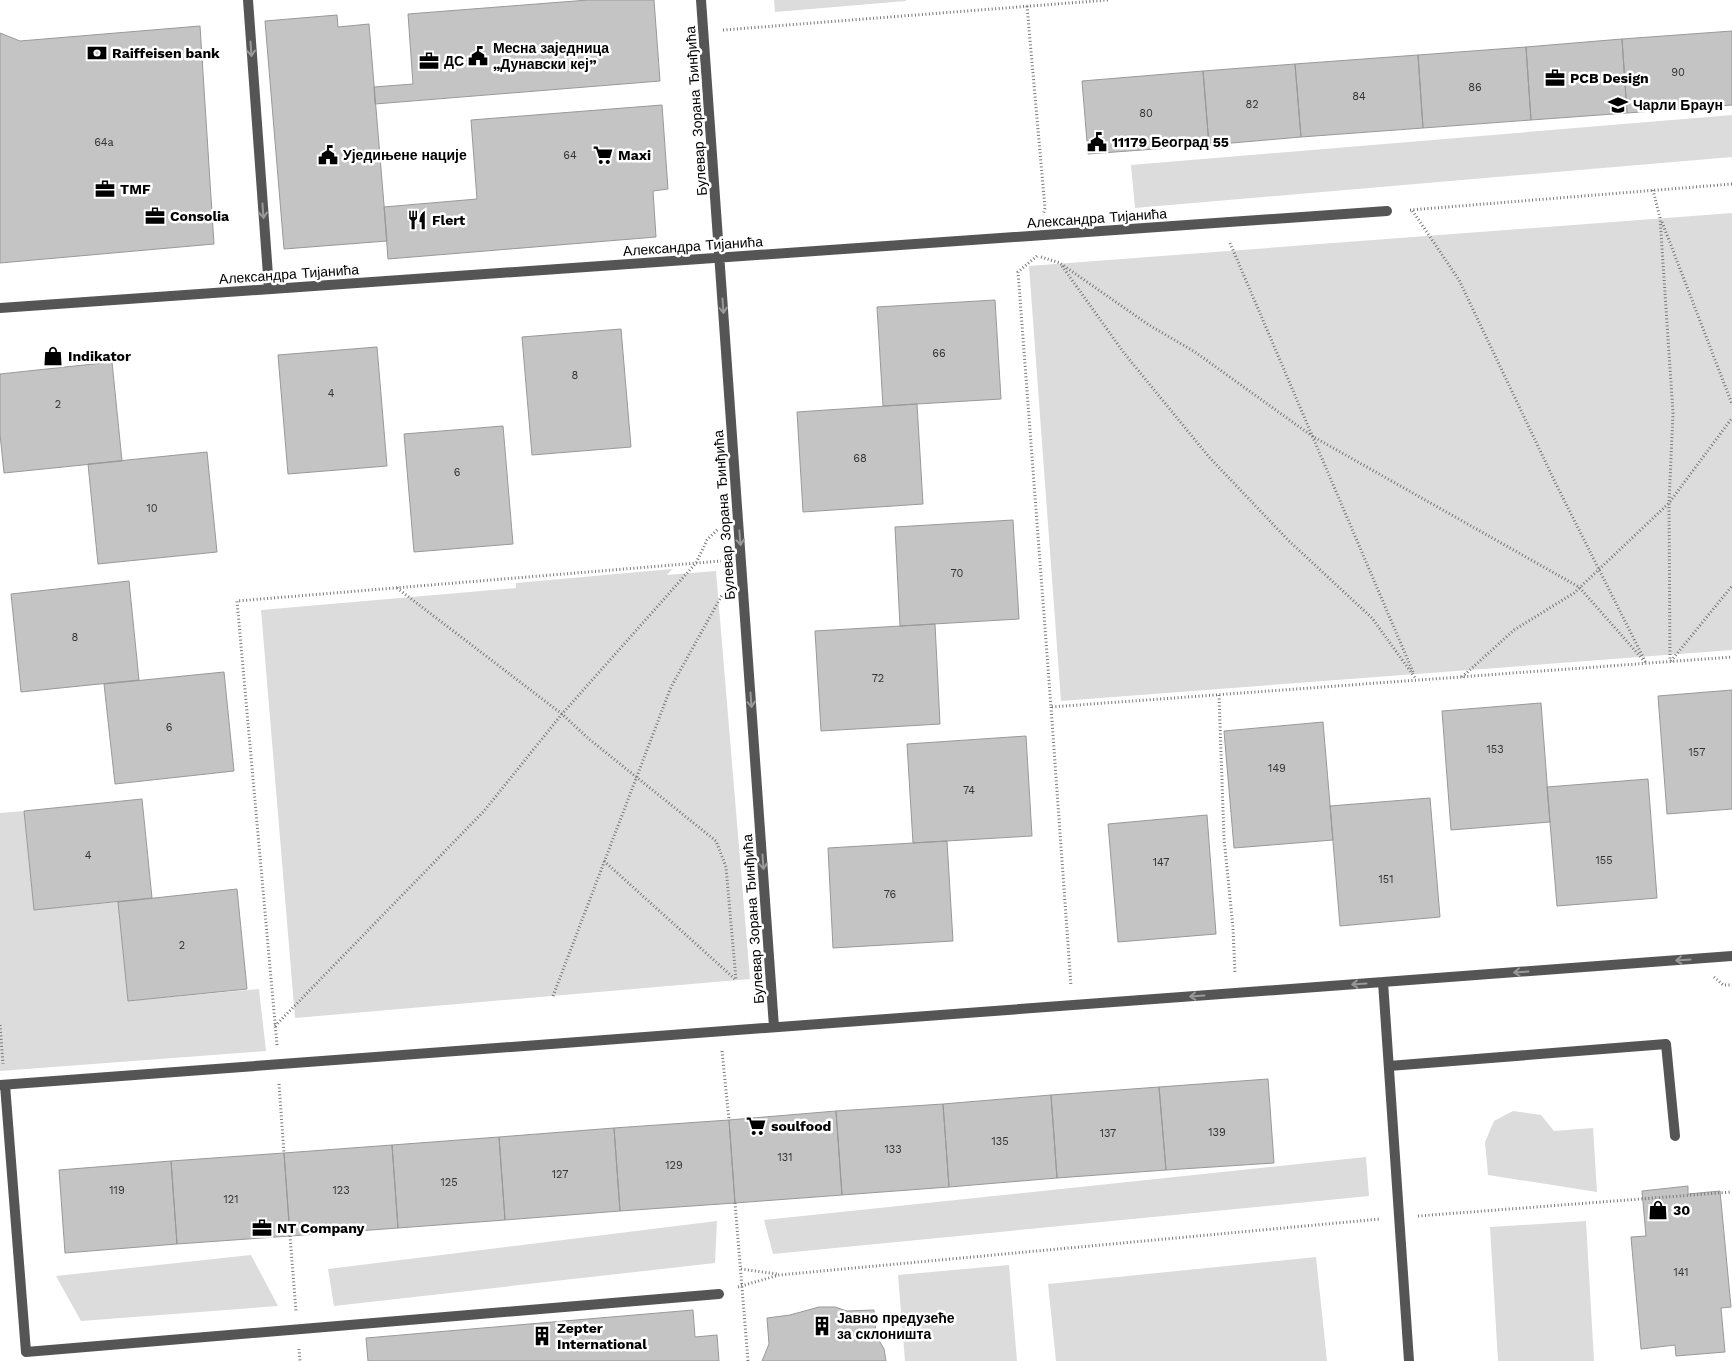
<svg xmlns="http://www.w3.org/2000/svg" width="1732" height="1361" font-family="'Work Sans',sans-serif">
<rect width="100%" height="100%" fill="#fff"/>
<path fill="#dcdcdc" d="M774 0H906V1L775 12Z
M1732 115V157L1135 208 1131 165Z
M1732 213V650L1061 701 1029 266Z
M672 569 667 575 716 571 750 979 295 1018 261 610 516 588V583Z
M24 811 34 910 118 902 128 1001 259 989 266 1051 0 1071V813Z
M1513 1111 1541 1115 1554 1131 1593 1128 1597 1192 1488 1175 1485 1142 1494 1121Z
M1366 1157 1369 1196 773 1254 764 1220Z
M717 1221 715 1263 334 1306 328 1269Z
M1586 1221 1594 1361H1498L1490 1227Z
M251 1255 278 1306 81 1321 56 1276Z
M1316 1257 1327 1361H1056L1048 1284Z
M1009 1265 1017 1361H905L898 1275Z"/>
<path fill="#c4c4c4" stroke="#999" d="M588 0H654L660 81 375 104 374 87 413 84 408 14Z
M337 15 338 27 369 24 387 241 284 249 265 21Z
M200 26 214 244 0 263V33L20 41Z
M1732 31V105L1627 113 1622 39Z
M1622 39 1627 113 1531 120 1526 47Z
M1526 47 1531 120 1423 128 1418 55Z
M1418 55 1423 128 1301 137 1295 64Z
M1295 64 1301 137 1209 145 1203 71Z
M1203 71 1209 145 1088 154 1082 81Z
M662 105 668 189 653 191 656 237 388 259 384 207 477 199 471 120Z
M995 300 1001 399 883 406 877 307Z
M621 329 631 447 532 455 522 337Z
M377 347 387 466 288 474 278 355Z
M112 362 122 461 4 473 0 434V374Z
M917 404 923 504 803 512 797 412Z
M503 426 513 544 414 552 404 434Z
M207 452 217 552 98 564 88 464Z
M1013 520 1019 619 900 626 895 527Z
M129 581 139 680 21 692 11 594Z
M935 624 940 724 821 731 815 631Z
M224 672 234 771 115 784 104 684Z
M1732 690V809L1667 814 1658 696Z
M1541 703 1550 822 1451 830 1442 711Z
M1323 722 1333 840 1234 848 1224 731Z
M1026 736 1032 836 913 843 907 744Z
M1648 779 1657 898 1557 906 1547 787Z
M1430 798 1440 917 1340 926 1330 806Z
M142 799 152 898 34 910 24 811Z
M1207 815 1216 934 1118 942 1108 824Z
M947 841 953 941 833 948 828 848Z
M237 889 247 989 128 1001 118 902Z
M1268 1079 1274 1163 1166 1170 1159 1087Z
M1159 1087 1166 1170 1057 1178 1051 1095Z
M1051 1095 1057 1178 949 1187 943 1104Z
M943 1104 949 1187 842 1195 836 1111Z
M836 1111 842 1195 735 1203 729 1120Z
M729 1120 735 1203 620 1211 614 1128Z
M614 1128 620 1211 505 1220 499 1137Z
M499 1137 505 1220 398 1228 392 1145Z
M392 1145 398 1228 290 1236 284 1153Z
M284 1153 290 1236 177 1244 171 1161Z
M171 1161 177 1244 65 1253 59 1170Z
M1688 1186V1194L1720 1191 1731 1307 1721 1308 1725 1352 1676 1356 1675 1345 1641 1349 1631 1237 1646 1236 1642 1191Z
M819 1307H835L847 1311 874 1310 876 1335 884 1349 886 1361H762L769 1344 767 1318 790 1315Z
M693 1310 695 1337 717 1335 719 1361H368L366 1338Z"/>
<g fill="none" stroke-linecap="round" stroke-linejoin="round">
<path stroke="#777" stroke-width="3" stroke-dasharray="1 2.5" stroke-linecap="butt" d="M1027 6 1045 208 1043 215
M723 30 1108 0
M1653 190 1660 218 1673 413 1669 503 1670 661
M1410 210 1732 184
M1662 222 1732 404
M1230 243 1413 672
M1037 256 1018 272 1051 707 1732 657
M1041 257 1060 263 1149 325 1195 352 1312 436 1579 587 1646 663 1555 482 1459 280 1412 210
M1062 266 1124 353 1209 457 1289 541 1372 618 1416 679
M397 588 562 714 589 739 716 841 726 867 736 980
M1671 661 1732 586
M1462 677 1514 630 1574 593 1669 503 1732 418
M1219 695 1224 838 1233 928 1235 974
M1051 707 1071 986
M604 861 736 980
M1714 977 1723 985H1732
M553 996 671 687 722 595
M0 1025 3 1064
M275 1026 484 811 562 714 696 563 707 540 718 529
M277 1045 237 601 721 561
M722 1051 729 1120
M279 1084 284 1153
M735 1203 748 1361
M1418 1216 1732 1192
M290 1236 296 1311
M741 1269 777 1274
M738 1287 779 1275 1380 1219
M299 1349 300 1361"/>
<path stroke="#555" stroke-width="10" d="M248 0 269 289
M1389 1066 1666 1044 1675 1136
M5 1085 26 1352 719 1294"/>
<path stroke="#555" stroke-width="10" d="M701 0 774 1027
M0 308 1387 211
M1383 982 1409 1361
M0 1085 1732 956"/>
</g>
<defs><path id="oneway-shaft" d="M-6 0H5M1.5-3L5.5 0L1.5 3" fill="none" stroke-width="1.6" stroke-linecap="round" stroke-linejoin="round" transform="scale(1.25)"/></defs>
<g stroke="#999">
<use href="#oneway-shaft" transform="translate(251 49) rotate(86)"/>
<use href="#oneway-shaft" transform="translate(263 211) rotate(86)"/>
<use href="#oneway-shaft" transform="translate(723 306) rotate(86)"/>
<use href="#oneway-shaft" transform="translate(740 538) rotate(85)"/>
<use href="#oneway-shaft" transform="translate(751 700) rotate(86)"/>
<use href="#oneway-shaft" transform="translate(763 862) rotate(86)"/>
<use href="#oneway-shaft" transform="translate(1683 960) rotate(176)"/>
<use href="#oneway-shaft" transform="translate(1521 972) rotate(176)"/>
<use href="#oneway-shaft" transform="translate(1359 984) rotate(176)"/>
<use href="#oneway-shaft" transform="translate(1197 996) rotate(176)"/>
</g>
<defs>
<symbol id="bank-bare" viewBox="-9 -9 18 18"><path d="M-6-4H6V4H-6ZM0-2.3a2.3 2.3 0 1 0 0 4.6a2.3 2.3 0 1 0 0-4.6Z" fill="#000" stroke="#fff" stroke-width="2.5" paint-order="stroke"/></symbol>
<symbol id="civic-bare" viewBox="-9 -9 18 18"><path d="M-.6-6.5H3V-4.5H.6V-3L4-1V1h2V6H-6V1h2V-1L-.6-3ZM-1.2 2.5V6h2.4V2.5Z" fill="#000" stroke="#fff" stroke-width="2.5" paint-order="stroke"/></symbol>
<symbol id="office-bare" viewBox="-9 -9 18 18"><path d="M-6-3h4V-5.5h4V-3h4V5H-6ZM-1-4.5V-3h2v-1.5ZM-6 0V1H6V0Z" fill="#000" stroke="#fff" stroke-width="2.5" paint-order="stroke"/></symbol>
<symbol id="school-bare" viewBox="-9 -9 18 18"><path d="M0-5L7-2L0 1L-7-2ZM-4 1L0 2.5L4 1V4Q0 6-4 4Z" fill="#000" stroke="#fff" stroke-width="2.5" paint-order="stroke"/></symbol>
<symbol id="supermarket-bare" viewBox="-9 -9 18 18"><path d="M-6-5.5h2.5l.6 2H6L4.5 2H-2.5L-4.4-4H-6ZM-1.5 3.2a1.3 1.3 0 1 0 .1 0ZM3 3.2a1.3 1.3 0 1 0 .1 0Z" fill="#000" stroke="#fff" stroke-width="2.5" paint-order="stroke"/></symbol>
<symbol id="restaurant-bare" viewBox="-9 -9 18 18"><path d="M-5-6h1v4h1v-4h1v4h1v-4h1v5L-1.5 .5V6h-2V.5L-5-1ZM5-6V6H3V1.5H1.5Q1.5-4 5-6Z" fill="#000" stroke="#fff" stroke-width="2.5" paint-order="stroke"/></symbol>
<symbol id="shop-bare" viewBox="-9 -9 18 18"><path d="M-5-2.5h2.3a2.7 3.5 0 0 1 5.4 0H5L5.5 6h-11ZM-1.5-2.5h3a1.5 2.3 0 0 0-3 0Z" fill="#000" stroke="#fff" stroke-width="2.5" paint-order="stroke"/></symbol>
<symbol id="building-bare" viewBox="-9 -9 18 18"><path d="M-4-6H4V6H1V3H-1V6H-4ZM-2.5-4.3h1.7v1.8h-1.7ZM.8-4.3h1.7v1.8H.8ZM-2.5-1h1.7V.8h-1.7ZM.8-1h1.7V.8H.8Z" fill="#000" stroke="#fff" stroke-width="2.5" paint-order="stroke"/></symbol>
</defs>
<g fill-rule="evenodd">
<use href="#bank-bare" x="83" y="39" width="28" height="28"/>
<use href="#civic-bare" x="464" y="42" width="28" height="28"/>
<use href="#office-bare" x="415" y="47" width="28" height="28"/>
<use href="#office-bare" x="1541" y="64" width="28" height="28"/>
<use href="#school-bare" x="1604" y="91" width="28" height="28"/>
<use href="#civic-bare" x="1083" y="128" width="28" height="28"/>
<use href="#civic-bare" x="314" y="141" width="28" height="28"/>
<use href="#supermarket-bare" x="589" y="141" width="28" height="28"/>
<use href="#office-bare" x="91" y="175" width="28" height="28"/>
<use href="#office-bare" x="141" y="202" width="28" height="28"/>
<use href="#restaurant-bare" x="403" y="206" width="28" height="28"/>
<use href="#shop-bare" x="39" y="342" width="28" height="28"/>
<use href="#supermarket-bare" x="742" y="1112" width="28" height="28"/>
<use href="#shop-bare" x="1644" y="1196" width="28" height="28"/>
<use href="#office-bare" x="248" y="1214" width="28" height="28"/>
<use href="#building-bare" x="808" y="1312" width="28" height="28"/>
<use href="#building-bare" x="528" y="1322" width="28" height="28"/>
</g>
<g text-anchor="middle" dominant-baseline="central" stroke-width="5" stroke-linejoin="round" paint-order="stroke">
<g font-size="11" fill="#313131">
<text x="1678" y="72">90</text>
<text x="1475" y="87">86</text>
<text x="1359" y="96">84</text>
<text x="1252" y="104">82</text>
<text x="1146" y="113">80</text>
<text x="104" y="142">64a</text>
<text x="570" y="155">64</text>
<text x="939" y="353">66</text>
<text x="575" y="375">8</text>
<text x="331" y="393">4</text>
<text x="58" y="404">2</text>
<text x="860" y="458">68</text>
<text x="457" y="472">6</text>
<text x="152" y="508">10</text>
<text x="957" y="573">70</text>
<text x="75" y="637">8</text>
<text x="878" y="678">72</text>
<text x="169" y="727">6</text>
<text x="1495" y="749">153</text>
<text x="1697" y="752">157</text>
<text x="1277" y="768">149</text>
<text x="969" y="790">74</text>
<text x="88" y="855">4</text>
<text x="1604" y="860">155</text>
<text x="1161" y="862">147</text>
<text x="1386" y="879">151</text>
<text x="890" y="894">76</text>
<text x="182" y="945">2</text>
<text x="1217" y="1132">139</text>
<text x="1108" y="1133">137</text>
<text x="1000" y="1141">135</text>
<text x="893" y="1149">133</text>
<text x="785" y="1157">131</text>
<text x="674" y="1165">129</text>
<text x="560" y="1174">127</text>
<text x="449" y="1182">125</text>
<text x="117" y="1190">119</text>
<text x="341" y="1190">123</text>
<text x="231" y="1199">121</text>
<text x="1681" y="1272">141</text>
</g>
<g font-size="14" font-weight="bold" fill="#000" stroke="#fff" text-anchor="start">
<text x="493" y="48">Месна заједница<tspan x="493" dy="16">„Дунавски кеј”</tspan></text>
<text x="112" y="53">Raiffeisen bank</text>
<text x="444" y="61">ДС</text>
<text x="1570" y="78">PCB Design</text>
<text x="1633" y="105">Чарли Браун</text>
<text x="1112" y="142">11179 Београд 55</text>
<text x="343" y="155">Уједињене нације</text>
<text x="618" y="155">Maxi</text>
<text x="120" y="189">TMF</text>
<text x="170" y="216">Consolia</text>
<text x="432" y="220">Flert</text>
<text x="68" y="356">Indikator</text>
<text x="771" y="1126">soulfood</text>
<text x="1673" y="1210">30</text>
<text x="277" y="1228">NT Company</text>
<text x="837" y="1318">Јавно предузеће<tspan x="837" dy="16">за склоништа</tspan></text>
<text x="557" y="1328">Zepter<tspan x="557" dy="16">International</tspan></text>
</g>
<g font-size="14" fill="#000" stroke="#fff">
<text transform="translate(696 111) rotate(-94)">Булевар Зорана Ђинђића</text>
<text transform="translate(1097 218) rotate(-4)">Александра Тијанића</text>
<text transform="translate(693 246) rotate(-4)">Александра Тијанића</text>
<text transform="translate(289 274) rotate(-4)">Александра Тијанића</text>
<text transform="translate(724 515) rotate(-94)">Булевар Зорана Ђинђића</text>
<text transform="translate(753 919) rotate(-94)">Булевар Зорана Ђинђића</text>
</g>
</g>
</svg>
